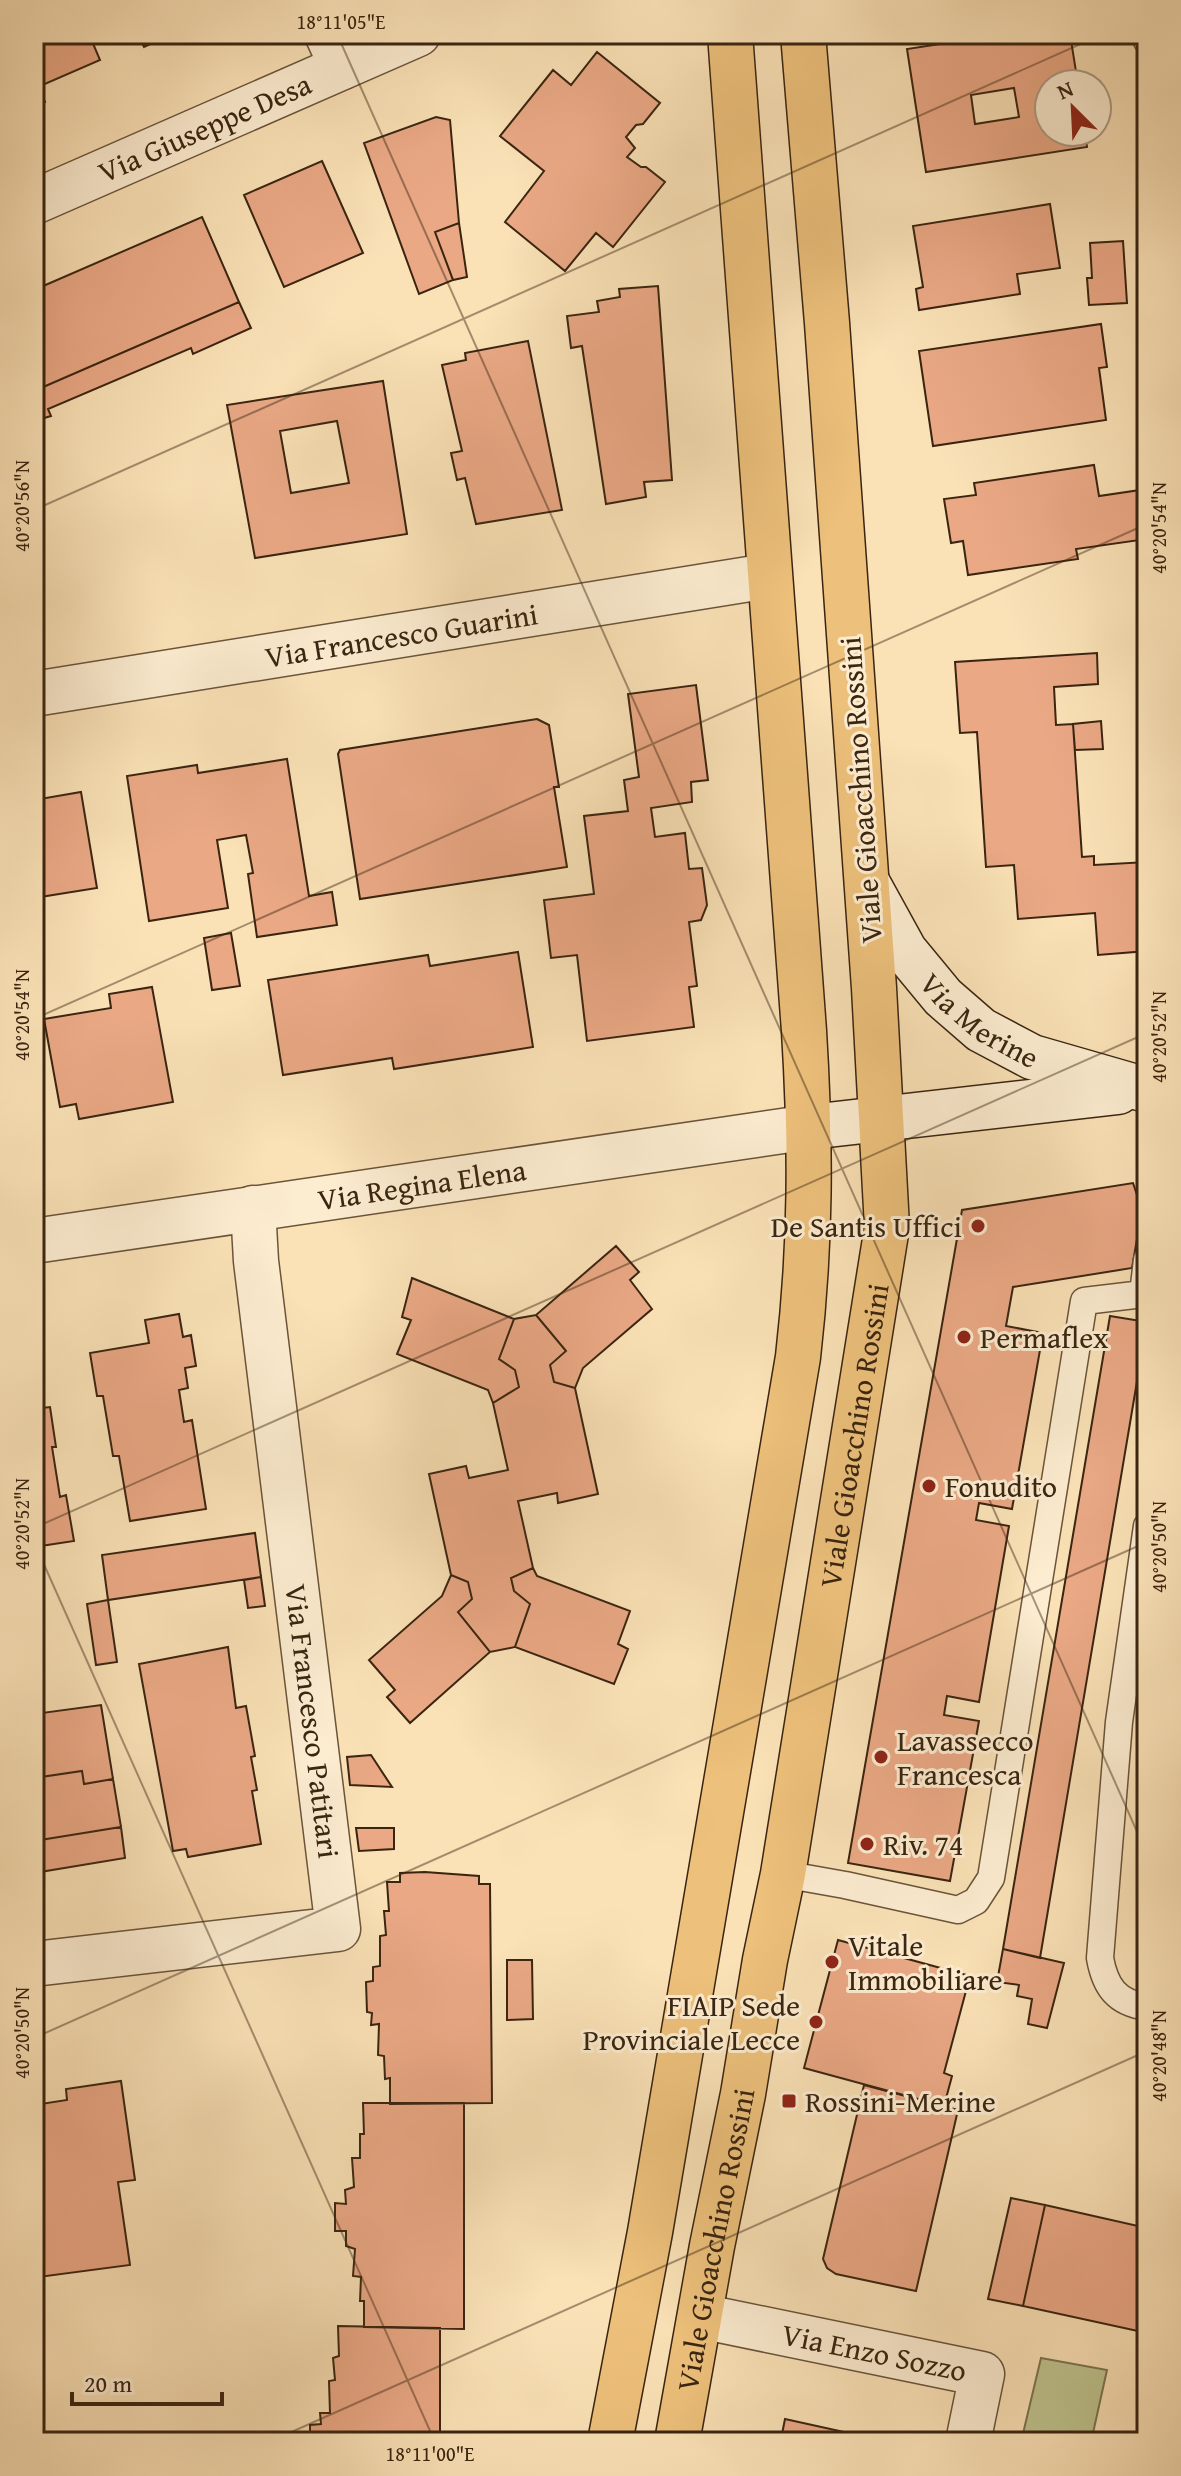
<svg xmlns="http://www.w3.org/2000/svg" width="1181" height="2476" font-family="'Gentium Book Plus',serif">
<rect width="100%" height="100%" fill="#fae1b6"/>
<filter id="stains"><feTurbulence type="fractalNoise" baseFrequency=".0025" numOctaves="4"/><feColorMatrix values="0 0 0 0 .2 0 0 0 0 .09 0 0 0 0 .02 0 0 0 .5 -.17"/></filter>
<radialGradient id="worn" r=".72"><stop offset=".6" stop-color="#630" stop-opacity="0"/><stop offset="1" stop-color="#630" stop-opacity=".3"/></radialGradient>
<path fill="#bec38e" stroke="#7c7450" stroke-width="2" d="M1041 2358 1107 2370 1091 2442H1021Z"/>
<path fill="#eaa885" stroke="#3a2511" stroke-width="2" fill-rule="evenodd" d="M34 34H89L100 60 38 87 34 78Z
M138 34H173L144 47Z
M1006 34H1070L1078 84H1049V132H1085L1087 147 926 172 907 49ZM1014 88 1019 117 975 124 971 95Z
M597 52 660 103 643 124 636 125 626 137 635 148 627 157 641 167H646L665 182 613 247 596 233 565 271 505 222 544 171 500 136 553 70 571 85Z
M34 77 45 102 34 106Z
M436 117 450 120 459 223 435 232 453 280 419 294 364 143Z
M322 161 363 253 284 287 244 195Z
M1050 204 1060 268 1017 274 1020 294 919 310 916 289 923 287 913 226Z
M202 217 239 302 34 391V290Z
M459 223 467 277 453 280 435 232Z
M1123 241 1127 303 1089 305 1087 278H1092L1090 243Z
M658 286 672 480 644 482 646 497 606 504 582 346 571 348 567 316 599 312 597 301 620 297 619 289Z
M239 302 251 328 193 354 191 348 48 409 51 416 34 421V391Z
M1101 324 1107 367 1099 368 1106 420 933 446 919 351Z
M528 341 562 510 476 524 465 478 457 480 451 453 462 451 442 365 466 360 465 353Z
M383 381 407 534 255 558 227 405ZM337 421 349 483 291 493 280 431Z
M1094 465 1099 496 1147 489V539L1076 549 1078 559 968 575 963 541 951 543 944 499 976 495 974 483Z
M1097 653 1098 684 1054 687 1056 725 1073 724 1082 857 1094 856V865L1147 862V951L1098 955 1095 913 1018 919 1014 865 986 867 977 732 960 733 955 662Z
M696 685 708 780 691 782 692 802 651 808 655 837 685 833 689 869 702 868 707 905 701 920 689 922 697 986 689 987 694 1027 587 1041 577 955 551 958 544 900 594 894 584 816 628 811 624 780 639 777 628 694Z
M537 719 549 725 559 787H554L567 867 360 899 338 754 340 750Z
M1101 721 1103 749 1075 750 1073 724Z
M287 759 309 896 332 892 337 925 257 937 248 874 253 873 246 835 217 840 228 908 149 921 127 776 197 765 198 773Z
M81 792 97 888 34 898V800Z
M231 933 240 986 212 990 204 938Z
M518 952 533 1047 394 1069 392 1058 283 1075 268 980 428 955 430 966Z
M152 987 173 1102 79 1119 76 1104 60 1107 44 1019 111 1008 109 994Z
M1133 1183 1142 1210 1132 1268 1013 1287 1006 1326 1043 1333 1012 1509 979 1503 976 1520 1009 1526 979 1702 947 1696 944 1715 979 1721 950 1881 848 1863 962 1210Z
M616 1246 639 1272 630 1280 652 1309 583 1368 575 1388 554 1382 550 1365 566 1351 536 1315Z
M412 1278 514 1319 499 1359 515 1370 519 1387 493 1403 488 1390 397 1354 411 1320 402 1317Z
M179 1314 183 1337 191 1335 196 1366 185 1368 188 1388 179 1390 184 1422 192 1420 206 1509 130 1521 119 1456H113L103 1396H97L90 1353 149 1343 145 1320Z
M536 1315 566 1351 550 1365 554 1382 575 1388 598 1494 558 1503 557 1493 518 1501 533 1568 511 1578 514 1591 530 1604 515 1647 490 1652 458 1612 472 1599 468 1582 451 1575 429 1474 466 1466 469 1478 508 1470 493 1403 519 1387 515 1370 499 1359 514 1319Z
M1110 1316 1147 1322 1040 1958 1003 1949Z
M50 1407 56 1447H52L60 1497 66 1495 74 1541 34 1547V1409Z
M255 1533 261 1577 108 1600 102 1555Z
M533 1568 537 1576 630 1611 618 1644 628 1649 614 1684 515 1647 530 1604 514 1591 511 1578Z
M451 1575 468 1582 472 1599 458 1612 490 1652 410 1723 387 1697 395 1690 369 1660 442 1596Z
M261 1577 265 1606 248 1608 244 1580Z
M108 1600 117 1662 96 1665 87 1604Z
M228 1647 236 1708 246 1706 255 1756 251 1757 257 1790 252 1791 261 1844 188 1857 186 1849 173 1851 139 1664Z
M101 1705 113 1779 84 1784 82 1771 34 1778V1714Z
M371 1755 392 1787 350 1785 347 1757Z
M82 1771 84 1784 113 1779 121 1827 34 1841V1778Z
M121 1827 125 1858 34 1873V1841Z
M356 1828H394V1849L359 1851Z
M425 1872 479 1876V1884H490L492 2103 390 2104V2078L385 2079 384 2056 378 2055 379 2024 371 2025 372 2013 367 2012 366 1982 373 1981V1967L380 1966V1936L386 1935 384 1911H389L387 1882H400V1873Z
M838 1940 970 1976 944 2073 952 2076 944 2106 804 2068Z
M1003 1949 1064 1963 1047 2028 1028 2024 1032 1999 1017 1996 1019 1985 997 1982Z
M507 1960H532L533 2019 507 2020Z
M121 2081 135 2180 118 2182 130 2265 39 2277 36 2256 43 2255 34 2190V2105L67 2100 66 2089Z
M864 2085 958 2110 916 2291 836 2274 827 2268 823 2259Z
M363 2103H464V2329L364 2327V2301H360L361 2277 353 2276 355 2249 346 2246V2231H335V2203L346 2204 345 2190 354 2187 352 2158H360V2134H364Z
M1011 2198 1045 2205 1023 2306 988 2299Z
M1045 2205 1147 2228V2333L1023 2306Z
M338 2326 440 2328V2442H310V2425L321 2424 320 2413H330L329 2381 335 2380 333 2358 339 2356Z
M785 2419 876 2439V2442H794L781 2439Z"/>
<g fill="none" stroke-linecap="round" stroke-linejoin="round">
<defs>
<path id="service" d="M1146 34 1147 41
M1147 1526 1119 1722 1100 1958C1105 1986 1116 2003 1147 2007
M783 1874 845 1885 958 1910 976 1901 991 1878 1084 1301 1143 1294 1147 1260"/>
<g id="minor">
<path d="M327 34 342 67"/>
<path id="s1" d="M34 202 418 34"/>
<path id="s2" d="M34 694 768 576"/>
<path id="s3" d="M34 1241 810 1127"/>
<path d="M34 1964 338 1929 256 1261 253 1208"/>
<path id="s4" d="M700 2316 982 2374 968 2442"/>
</g>
<g id="secondary">
<path id="s5" d="M867 882 905 951 943 997 981 1030 1032 1057 1143 1089"/>
<path d="M810 1127 1118 1092"/>
</g>
<g id="primary">
<path d="M610 2442 650 2232 798 1357C811 1245 811 1144 804 1031L730 34"/>
<path id="s6" d="M677 2442 712 2246 743 2094 765 1960 783 1874 887 1227 874 988 827 323 803 34"/>
</g>
</defs>
<use href="#service" stroke="#6a543a" stroke-width="29"/>
<use href="#minor" stroke="#6a543a" stroke-width="47"/>
<use href="#secondary" stroke="#3a2511" stroke-width="47"/>
<use href="#primary" stroke="#3a2511" stroke-width="47"/>
<use href="#service" stroke="#fcecd0" stroke-width="26"/>
<use href="#minor" stroke="#fcecd0" stroke-width="44"/>
<use href="#secondary" stroke="#fcecd0" stroke-width="44"/>
<use href="#primary" stroke="#edc07b" stroke-width="44"/>
</g>
<path fill="none" stroke="#3a2511" stroke-width="2" stroke-opacity="0.45" d="M337 34 1147 1854M34 510 1103 34M34 1019 1147 524M34 1528 1147 1033M34 1542 435 2442M34 2038 1147 1542M269 2442 1147 2051"/>
<g fill="#8f2418" stroke="#fcecd0" stroke-width="3">
<circle cx="978" cy="1226" r="8"/>
<circle cx="964" cy="1337" r="8"/>
<circle cx="929" cy="1486" r="8"/>
<circle cx="881" cy="1757" r="8"/>
<circle cx="867" cy="1844" r="8"/>
<circle cx="832" cy="1962" r="8"/>
<circle cx="816" cy="2022" r="8"/>
<rect x="781" y="2093" width="16" height="16" rx="4"/>
</g>
<g text-anchor="middle" dominant-baseline="central" stroke-width="6" stroke-linejoin="round" paint-order="stroke">
<g font-size="30" fill="#3a2511" stroke="#fcecd0">
<text stroke="none"><textPath href="#s1" startOffset="186">Via Giuseppe Desa</textPath></text>
<text stroke="none"><textPath href="#s2" startOffset="372">Via Francesco Guarini</textPath></text>
<text transform="translate(860 790) rotate(-94)">Viale Gioacchino Rossini</text>
<text stroke="none"><textPath href="#s5" startOffset="182">Via Merine</textPath></text>
<text stroke="none"><textPath href="#s3" startOffset="392">Via Regina Elena</textPath></text>
<text stroke="none"><textPath href="#s6" startOffset="1022">Viale Gioacchino Rossini</textPath></text>
<text transform="translate(313 1721) rotate(83)">Via Francesco Patitari</text>
<text stroke="none"><textPath href="#s6" startOffset="206">Viale Gioacchino Rossini</textPath></text>
<text stroke="none"><textPath href="#s4" startOffset="178">Via Enzo Sozzo</textPath></text>
</g>
<g font-size="30" fill="#3a2511" stroke="#fcecd0" text-anchor="start">
<text x="962" y="1226" text-anchor="end">De Santis Uffici</text>
<text x="980" y="1337">Permaflex</text>
<text x="945" y="1486">Fonudito</text>
<text x="897" y="1740">Lavassecco<tspan x="897" dy="34">Francesca</tspan></text>
<text x="883" y="1844">Riv. 74</text>
<text x="848" y="1945">Vitale<tspan x="848" dy="34">Immobiliare</tspan></text>
<text x="800" y="2005" text-anchor="end">FIAIP Sede<tspan x="800" dy="34">Provinciale Lecce</tspan></text>
<text x="805" y="2101">Rossini-Merine</text>
</g>
</g>
<rect width="1181" height="2476" fill="none" stroke="#fae1b6" stroke-width="88"/>
<g transform="translate(1073 108) rotate(336)"><circle r="38" fill="#fcecd0" stroke="#ae9c84" stroke-width="2"/>
<path d="M0-6L14 30L0 20L-14 30Z" fill="#8f2418"/>
<text y="-12" font-size="22" font-weight="bold" text-anchor="middle" fill="#3a2511">N</text>
</g>
<path d="M72 2392v12h150v-12" fill="none" stroke="#3a2511" stroke-width="4"/>
<text x="84" y="2392" font-size="24" fill="#3a2511" stroke="#fcecd0" stroke-width="6" paint-order="stroke">20 m</text>
<rect x="44" y="44" width="1093" height="2388" fill="none" stroke="#3a2511" stroke-width="3"/>
<g font-size="20" text-anchor="middle" fill="#3a2511">
<text x="341" y="29">18°11'05"E</text>
<text transform="translate(22 506) rotate(-90)" y="7">40°20'56"N</text>
<text transform="translate(1159 528) rotate(-90)" y="7">40°20'54"N</text>
<text transform="translate(22 1015) rotate(-90)" y="7">40°20'54"N</text>
<text transform="translate(1159 1037) rotate(-90)" y="7">40°20'52"N</text>
<text transform="translate(22 1524) rotate(-90)" y="7">40°20'52"N</text>
<text transform="translate(1159 1547) rotate(-90)" y="7">40°20'50"N</text>
<text transform="translate(22 2033) rotate(-90)" y="7">40°20'50"N</text>
<text transform="translate(1159 2056) rotate(-90)" y="7">40°20'48"N</text>
<text x="430" y="2461">18°11'00"E</text>
</g>
<rect width="100%" height="100%" filter="url(#stains)"/>
<rect width="100%" height="100%" fill="url(#worn)"/>
</svg>
